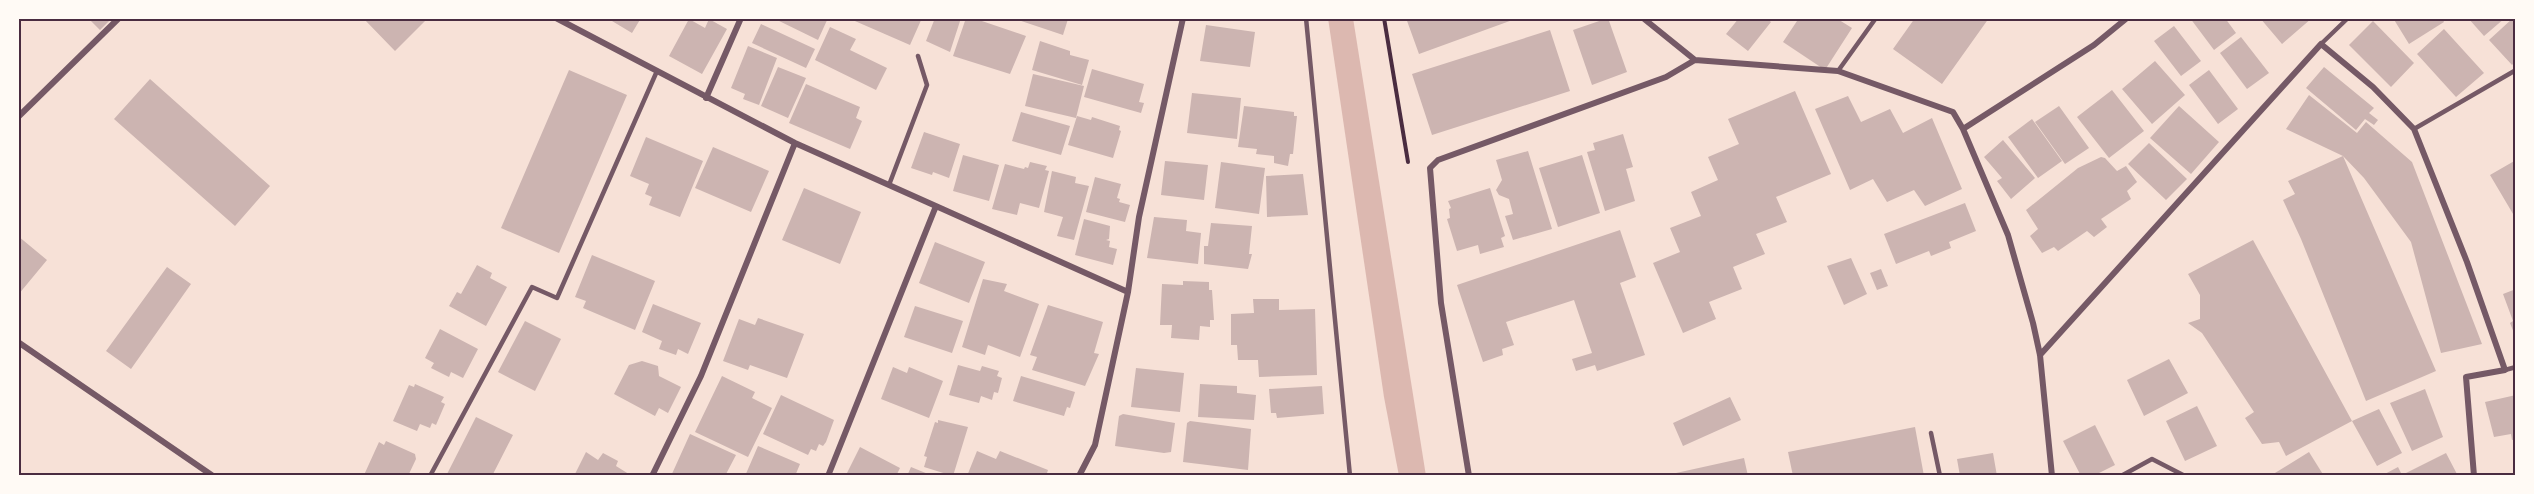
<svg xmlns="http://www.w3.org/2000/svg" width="2534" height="494" font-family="'Varela Round',sans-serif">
<rect width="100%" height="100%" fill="#f7e1d7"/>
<path fill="#dcb8b0" d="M1328 18H1353L1426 476H1399L1384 397Z"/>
<path fill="#ccb4b1" d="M88 18H112L100 30Z
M363 18H424L426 20 395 51Z
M607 18H641L632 33Z
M773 18H828L818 40Z
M848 18H922L910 45Z
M935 18H961L950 52 926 41Z
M966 18H973L1026 36 1010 74 953 56Z
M1012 18H1073L1072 20 1068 19 1063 35Z
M1406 18H1518L1419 54Z
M1608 18 1627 72 1592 85 1573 30Z
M1739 18H1766L1771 22 1748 51 1726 34Z
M1799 18H1836L1852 28 1825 70 1783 42Z
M1915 18H1989L1942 84 1893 49Z
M2190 18H2225L2236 33 2214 50Z
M2260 18H2312L2282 44Z
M2393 18H2442L2444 22 2409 44Z
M2468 18H2505L2484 36Z
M2513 18H2516V61L2512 65 2489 40Z
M689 19 705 28 709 19 727 29 702 74 669 56Z
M2373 21 2414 63 2391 87 2349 45Z
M761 24 815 49 806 68 752 43Z
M1206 25 1255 32 1250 67 1200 61Z
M2174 26 2201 61 2181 76 2154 41Z
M830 27 856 39 850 50 887 68 876 90 815 60Z
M2444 29 2484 73 2456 97 2417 54Z
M1550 30 1570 91 1432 135 1412 74Z
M2241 37 2269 73 2247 89 2220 53Z
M1040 41 1070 51V55L1089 60 1082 85 1032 70Z
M748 46 777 58 759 105 743 99 745 94 731 88Z
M2155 61 2185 95 2152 124 2122 89Z
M778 67 806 78 788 118 761 106Z
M2324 67 2374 108 2369 113 2378 120 2374 125 2365 119 2356 130 2306 88Z
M1092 69 1144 84 1139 102 1144 103 1141 113 1084 97Z
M569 70 627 95 559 253 501 228Z
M2209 70 2238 109 2218 124 2189 85Z
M1033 74 1084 86 1076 118 1025 106Z
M150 79 270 186 235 226 114 119Z
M806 84 860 107 856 118 862 121 850 149 789 123Z
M2112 90 2144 131 2109 158 2077 117Z
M1795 91 1831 174 1776 197 1787 222 1756 234 1765 254 1733 267 1742 289 1709 302 1716 319 1683 333 1653 263 1680 252 1670 228 1701 216 1691 192 1718 180 1708 157 1739 144 1728 119Z
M1192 93 1241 98 1237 139 1187 133Z
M2309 95 2357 133 2366 122 2412 162 2482 344 2441 353 2411 242 2364 178 2343 156 2286 129Z
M1848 96 1861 122 1890 109 1903 133 1932 118 1962 189 1925 206 1914 190 1887 202 1873 179 1850 190 1815 109Z
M1244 106 1294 112V116H1297L1293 154H1290L1288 166 1274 163V156L1256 154 1257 149 1238 147Z
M2059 106 2089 148 2065 164 2035 122Z
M2179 106 2219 142 2191 174 2150 138Z
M1021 112 1070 126 1061 155 1012 141Z
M1077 116 1091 120 1092 117 1120 126 1119 130 1121 131 1113 158 1068 145Z
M2032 119 2062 161 2038 178 2008 137Z
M924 132 960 144 949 178 933 172 932 175 911 168Z
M1623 134 1633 167 1626 169 1635 201 1605 211 1587 152 1595 150 1593 143Z
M646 137 703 161 680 217 649 205 652 197 645 194 649 184 630 176Z
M2003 140 2035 178 2011 199 1997 181 2002 178 1984 157Z
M2149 143 2187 179 2166 200 2128 164Z
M713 147 769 171 751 212 695 188Z
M1528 151 1552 229 1513 240 1505 216 1513 214 1509 199 1499 195 1496 190 1502 180 1496 160Z
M963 155 999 165 989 201 953 191Z
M1582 155 1600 213 1558 227 1539 168Z
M2343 156 2436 371 2366 401 2301 239 2283 200 2295 194 2288 181Z
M2101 157 2105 158 2117 171 2126 166 2137 182 2127 191 2131 199 2101 219 2107 227 2094 237 2087 231 2058 251 2054 247 2042 253 2030 236 2038 229 2026 210 2078 168Z
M2516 160V219L2490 175Z
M1165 161 1208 165 1204 200 1161 195Z
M1030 162 1047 166 1045 170 1049 171 1039 208 1020 203 1017 215 992 209 1005 164 1024 169 1025 167 1028 168Z
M1221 162 1265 168 1259 214 1215 208Z
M1052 171 1076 177 1075 183 1089 186 1074 240 1057 236 1063 217 1044 212Z
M1303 174 1308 215 1267 217 1266 176Z
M1095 177 1121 184 1117 198 1120 199 1119 202 1130 205 1125 222 1086 212Z
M804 188 861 212 840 264 782 240Z
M1490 188 1505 236 1501 238 1504 247 1480 254 1478 245 1457 251 1447 219 1450 218 1449 209 1451 208 1448 201Z
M1965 203 1976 231 1949 242 1951 248 1931 256 1929 251 1896 264 1884 234Z
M1154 217 1187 220 1186 231 1201 233 1198 264 1147 258Z
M1084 219 1110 226 1109 239 1106 240 1110 241 1109 247 1117 249 1113 265 1075 255Z
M1211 223 1252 226 1249 254H1252L1248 269 1204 264V246H1208Z
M1620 230 1636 277 1620 283 1645 355 1597 371 1595 365 1576 371 1572 359 1592 353 1574 300 1506 322 1514 345 1502 349 1503 355 1483 362 1457 285Z
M18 236 47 260 18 295Z
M2253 240 2352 421 2286 456 2279 442 2262 444 2245 418 2254 412 2202 333 2188 323 2200 319V295L2188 274Z
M935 242 985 262 969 303 919 283Z
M592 255 655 281 635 330 583 308 586 301 575 297Z
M1851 258 1867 294 1844 305 1827 266Z
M477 265 492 273 490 278 507 287 486 326 449 306 457 292 461 294Z
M167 267 191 284 131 369 106 351Z
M1881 269 1888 286 1877 290 1870 273Z
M983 279 1007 284 1004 291 1039 304 1020 357 988 345 985 355 962 347Z
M1183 281 1209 282V290H1212L1214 320H1210V327L1200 326 1199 340 1171 338 1172 325H1160L1162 284 1183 285Z
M2516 289V338L2510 323 2513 321 2503 294Z
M1253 299H1279V310L1315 309 1317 375 1259 377 1258 360H1238L1237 345H1231V314L1254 313Z
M653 304 701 323 688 354 678 349 676 355 659 349 662 341 642 332Z
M1048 305 1103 322 1094 353 1099 354 1085 386 1032 370 1037 357 1030 355Z
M915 306 963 321 952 353 904 337Z
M758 318 804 334 787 378 750 365 748 370 723 361 739 319 755 325Z
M525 321 561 339 535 391 498 372Z
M440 329 478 349 463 378 451 372 449 377 431 368 434 363 425 358Z
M2169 359 2188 393 2144 416 2127 380Z
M642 361 658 366 659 376 681 387 668 413 659 408 655 416 614 394 629 365Z
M958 365 980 371 982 366 999 371 997 376 1002 378 998 393 994 392 992 400 981 396 979 403 949 395Z
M893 367 907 373 909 367 943 381 929 418 881 399Z
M1136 368 1184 373 1180 412 1131 407Z
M722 376 755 392 752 398 772 408 748 457 695 432Z
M1021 376 1075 392 1070 408 1067 407 1064 416 1013 401Z
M415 384 444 397 441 402 445 404 436 425 432 423 430 428 420 424 417 431 393 421 409 385 414 387Z
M1200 384 1237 386V393L1256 395 1254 420 1198 417Z
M1322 386 1324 414 1277 418 1276 413H1271L1269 389Z
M2425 389 2443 437 2412 451 2390 403Z
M781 395 834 420 826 442 823 446 819 444 816 451 811 449 808 455 763 434Z
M2516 395V439L2512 440 2511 434 2494 437 2485 402Z
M1730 397 1741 420 1683 446 1673 423Z
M2197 406 2217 446 2185 461 2166 421Z
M2379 409 2402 453 2377 466 2352 421Z
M1123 414 1175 423 1171 452 1164 453 1115 446 1119 416Z
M476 417 513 435 492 476H446Z
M938 420 968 427 953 476 924 467 927 457 924 456 935 422 938 423Z
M1190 421 1251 429 1248 470 1183 462 1187 423Z
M2095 425 2115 465 2093 476H2081L2063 441Z
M1915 427 1924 476H1793L1788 452Z
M690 434 736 455 725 476H671Z
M386 441 415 454 416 459 408 476 364 475 379 442 384 445Z
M758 446 800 464 795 476H745Z
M860 447 900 468 896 476H853L847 473Z
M977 451 996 459 1000 451 1048 470 1046 476H967Z
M586 452 598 460 603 453 618 461 616 466 632 476H574Z
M2309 452 2324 476H2270Z
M1993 453 1997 476H1960L1957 459Z
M2446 453 2458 476H2381L2398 467 2402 475Z
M1744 458 1748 476H1667V475Z
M911 467 933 476H907Z"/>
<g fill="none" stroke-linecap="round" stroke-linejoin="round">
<path stroke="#4a2c40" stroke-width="4" d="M1384 18 1408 162"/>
<path stroke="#755966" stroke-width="4.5" d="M1306 18 1350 476
M2321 44 2348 18
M1838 71 1876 18
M2414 129 2516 70
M889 185 927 85 918 56
M2505 370 2516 367
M1931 433 1940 476
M430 476 532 287 557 298 657 71
M2121 476 2152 459 2185 476"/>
<path stroke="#755966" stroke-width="6" d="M556 18 795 143 1128 292
M1643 18 1695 60 1838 71 1953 112 1963 129 2008 235 2033 323 2040 355 2052 476
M706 98 741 18
M18 117 119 18
M1963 129 2094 45 2127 18
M18 342 213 476
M2040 355 2321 44 2373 87 2414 129 2467 262 2505 370 2466 377 2474 476
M652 476 701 376 795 143
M828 476 936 206
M1079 476 1095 445 1128 292 1139 217 1183 18
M1469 476 1441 303 1430 168 1438 160 1666 77 1695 60"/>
</g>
<rect width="2534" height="494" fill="none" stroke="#fffaf5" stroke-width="39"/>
<rect x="20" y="20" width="2494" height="454" fill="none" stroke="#4a2c40" stroke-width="2"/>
</svg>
